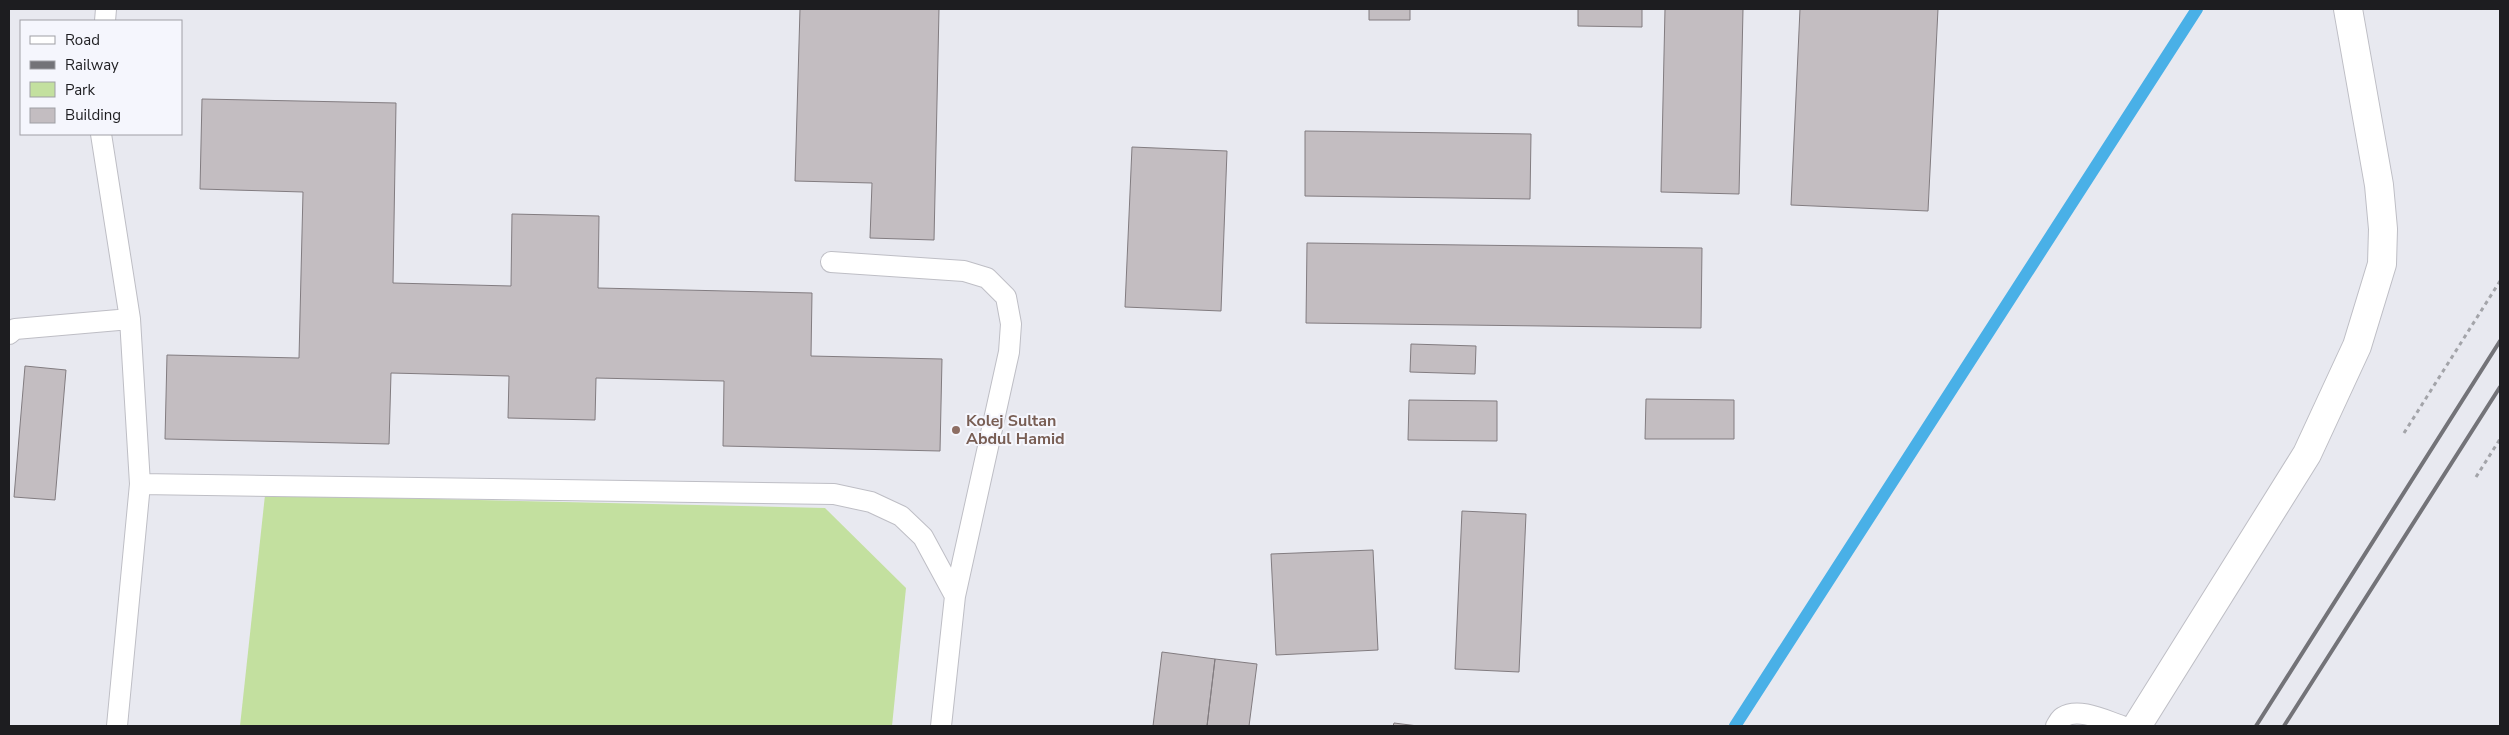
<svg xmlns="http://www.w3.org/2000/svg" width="2509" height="735" font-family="'Nunito Sans',sans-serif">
<rect width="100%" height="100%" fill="#e8e9f0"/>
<path fill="#c3e09f" d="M265 495 825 508 906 588 892 726H240Z"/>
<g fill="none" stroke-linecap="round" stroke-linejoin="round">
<path stroke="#49b0e7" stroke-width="12" d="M1735 726 2197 9"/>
</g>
<path fill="#c3bdc1" stroke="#827c80" d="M800 9H939L934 240 870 238 872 183 795 181Z
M1369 9H1410V20H1369Z
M1578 9H1642V27L1578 26Z
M1665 9H1743L1739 194 1661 192Z
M1800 9H1938L1928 211 1791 205Z
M202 99 396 103 393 283 511 286 512 214 599 216 598 288 812 293 811 356 942 359 940 451 723 446 724 381 596 378 595 420 508 418 509 376 391 373 389 444 165 439 167 355 299 358 303 192 200 189Z
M1305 131 1531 134 1530 199 1305 196Z
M1132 147 1227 151 1221 311 1125 307Z
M1307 243 1702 248 1701 328 1306 323Z
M1411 344 1476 346 1475 374 1410 372Z
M25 366 66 370 55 500 14 497Z
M1646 399 1734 400V439H1645Z
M1409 400 1497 401V441L1408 440Z
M1462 511 1526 514 1519 672 1455 669Z
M1373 550 1378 650 1276 655 1271 554Z
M1162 652 1215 659 1207 726H1153Z
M1215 659 1257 664 1249 726H1207Z
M1394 723 1418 726H1393Z"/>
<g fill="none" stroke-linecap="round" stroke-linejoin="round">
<defs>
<path id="lane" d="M105 21 106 9
M101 134 130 319 140 484
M831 262 964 271 987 278 1006 297 1011 324 1009 352 955 596
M9 334 15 329 130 319
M117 726 140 484 834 494 871 502 901 516 923 537 955 596 941 726
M2056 726C2058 723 2060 718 2063 717 2079 707 2106 721 2122 726"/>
<path id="street" d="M2137 726 2307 454 2357 346 2382 264 2383 229 2379 185 2348 9"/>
</defs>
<use href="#lane" stroke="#bebec5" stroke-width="22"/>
<use href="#street" stroke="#bebec5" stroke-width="30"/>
<path stroke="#a3a4a9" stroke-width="3" stroke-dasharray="4 4" stroke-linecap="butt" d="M2404 433 2500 281
M2476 477 2500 439"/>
<use href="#lane" stroke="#fff" stroke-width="20"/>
<use href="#street" stroke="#fff" stroke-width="28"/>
<path stroke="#737378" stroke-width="4" d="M2256 726 2500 341
M2284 726 2500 387"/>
</g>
<circle fill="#8d6e63" stroke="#f5f6fd" stroke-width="2" cx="956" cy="430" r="5"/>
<g text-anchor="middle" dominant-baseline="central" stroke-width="4" stroke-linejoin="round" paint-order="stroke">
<g font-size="16" font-weight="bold" fill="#785e54" stroke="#f5f6fd" text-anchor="start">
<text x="966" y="421">Kolej Sultan<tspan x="966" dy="18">Abdul Hamid</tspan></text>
</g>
</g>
<rect width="2509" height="735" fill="none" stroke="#1d1d20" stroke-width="20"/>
<rect x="20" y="20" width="162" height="115" fill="#f5f6fd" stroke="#9f9fa5"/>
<rect x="30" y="36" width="25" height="8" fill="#ffffff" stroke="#9f9fa5"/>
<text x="65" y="45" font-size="15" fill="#1d1d20">Road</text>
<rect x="30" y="61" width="25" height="8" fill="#737378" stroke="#9f9fa5"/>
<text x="65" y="70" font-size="15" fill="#1d1d20">Railway</text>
<rect x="30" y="82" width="25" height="15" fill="#c3e09f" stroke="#9f9fa5"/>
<text x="65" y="95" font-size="15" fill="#1d1d20">Park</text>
<rect x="30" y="108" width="25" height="15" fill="#c3bdc1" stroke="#9f9fa5"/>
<text x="65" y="120" font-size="15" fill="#1d1d20">Building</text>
</svg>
